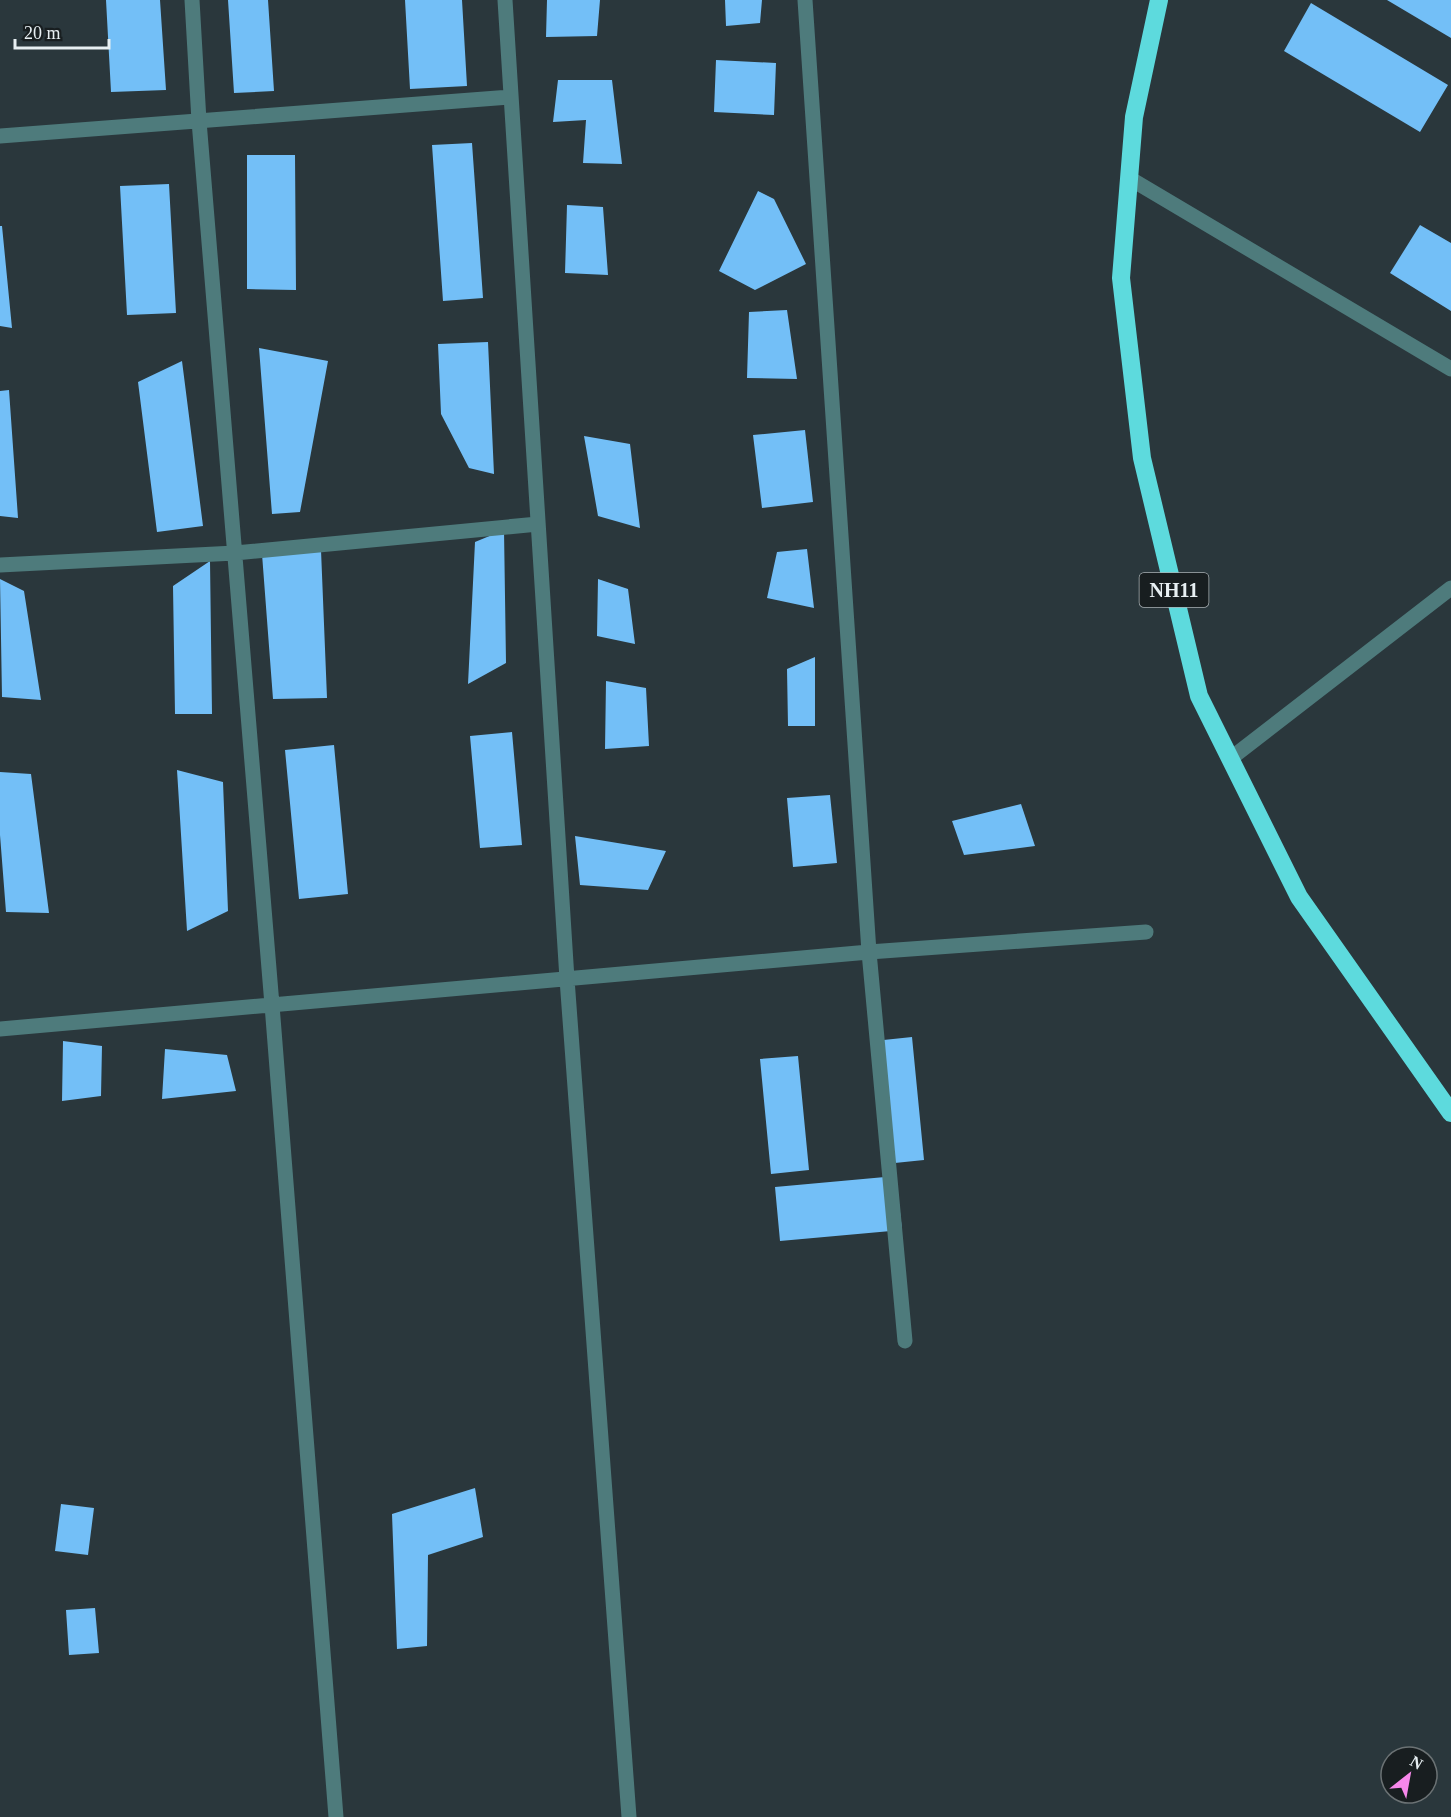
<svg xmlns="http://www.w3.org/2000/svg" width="1451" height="1817" font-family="Georgia,serif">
<rect width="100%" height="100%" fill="#2a373c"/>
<path fill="#73bff7" d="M106 0H160L166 90 111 92Z
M228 0H268L274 91 234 93Z
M405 0H462L467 86 410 89Z
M547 0H600L597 36 546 37Z
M725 0H762L760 23 726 26Z
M1387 0H1451V38Z
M1311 3 1448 85 1420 132 1284 51Z
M716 60 776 63 774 115 714 112Z
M558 80H612L622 164 583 163 586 120 553 122Z
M472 143 483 298 443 301 432 145Z
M247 155H295L296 290 247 289Z
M169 184 176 313 127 315 120 186Z
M758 191 774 199 806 264 755 290 719 271Z
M567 205 603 207 608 275 565 273Z
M1420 225 1451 243V311L1390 273Z
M0 226H2L12 328 0 326Z
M787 310 797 379 747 378 749 312Z
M488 342 494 474 469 468 441 414 438 344Z
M259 348 328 361 300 512 272 514Z
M182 361 203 526 157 532 138 382Z
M9 390 18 518 0 516V391Z
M805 430 813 502 762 508 753 435Z
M584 436 630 444 640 528 598 516Z
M504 530 506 663 468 684 475 542Z
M807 549 814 608 767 598 777 552Z
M321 550 327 698 273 699 262 554Z
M210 561 212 714H175L173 586Z
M0 579 24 591 41 700 2 697Z
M598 579 628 589 635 644 597 636Z
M815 657V726H788L787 669Z
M606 681 646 688 649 746 605 749Z
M512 732 522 845 480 848 470 736Z
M334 745 348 894 299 899 285 750Z
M177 770 223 782 228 911 187 931Z
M0 772 31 774 49 913 6 912 0 835Z
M830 795 837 863 793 867 787 798Z
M1021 804 1035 846 964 855 952 821Z
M575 836 666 851 648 890 580 885Z
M912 1037 924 1160 885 1164 874 1041Z
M63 1041 102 1046 101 1096 62 1101Z
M165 1049 227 1055 236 1091 162 1099Z
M798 1056 809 1170 771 1174 760 1059Z
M896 1176 902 1230 780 1241 775 1187Z
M475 1488 483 1537 428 1555 427 1646 397 1649 392 1514Z
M61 1504 94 1508 88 1555 55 1551Z
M95 1608 99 1653 69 1655 66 1610Z"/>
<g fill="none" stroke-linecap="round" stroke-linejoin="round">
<path stroke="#4e7b7c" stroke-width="15" d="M192 0 199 121 272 1005 336 1817
M505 0 567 979 629 1817
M805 0 869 952 905 1341
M0 136 511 97
M1129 178 1451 369
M0 565 235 553 538 524
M1230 759 1451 588
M0 1029 869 952 1146 932"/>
<path stroke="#5ddadd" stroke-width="18" d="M1159 0 1134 117 1121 278 1142 458 1199 696 1299 897 1451 1113"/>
</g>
<g text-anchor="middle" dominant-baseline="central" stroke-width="6" stroke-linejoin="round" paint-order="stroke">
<rect fill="#181e20" stroke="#a9b0b3" stroke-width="1.5" x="1139.5" y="573" width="69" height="34" rx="4.5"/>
<g font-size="20" font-weight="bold" fill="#e7eff2">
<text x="1174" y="590">NH11</text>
</g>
</g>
<g transform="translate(1409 1775) rotate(31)"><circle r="28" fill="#181e20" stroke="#6b7274" stroke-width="1.5"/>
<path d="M0-4.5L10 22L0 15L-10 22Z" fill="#f788eb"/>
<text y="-9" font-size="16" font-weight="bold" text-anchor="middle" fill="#e7eff2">N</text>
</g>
<path d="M15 39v9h94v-9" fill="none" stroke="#e7eff2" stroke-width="3"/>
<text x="24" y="39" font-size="18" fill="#e7eff2" stroke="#181e20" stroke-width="4.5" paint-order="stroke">20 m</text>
</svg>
